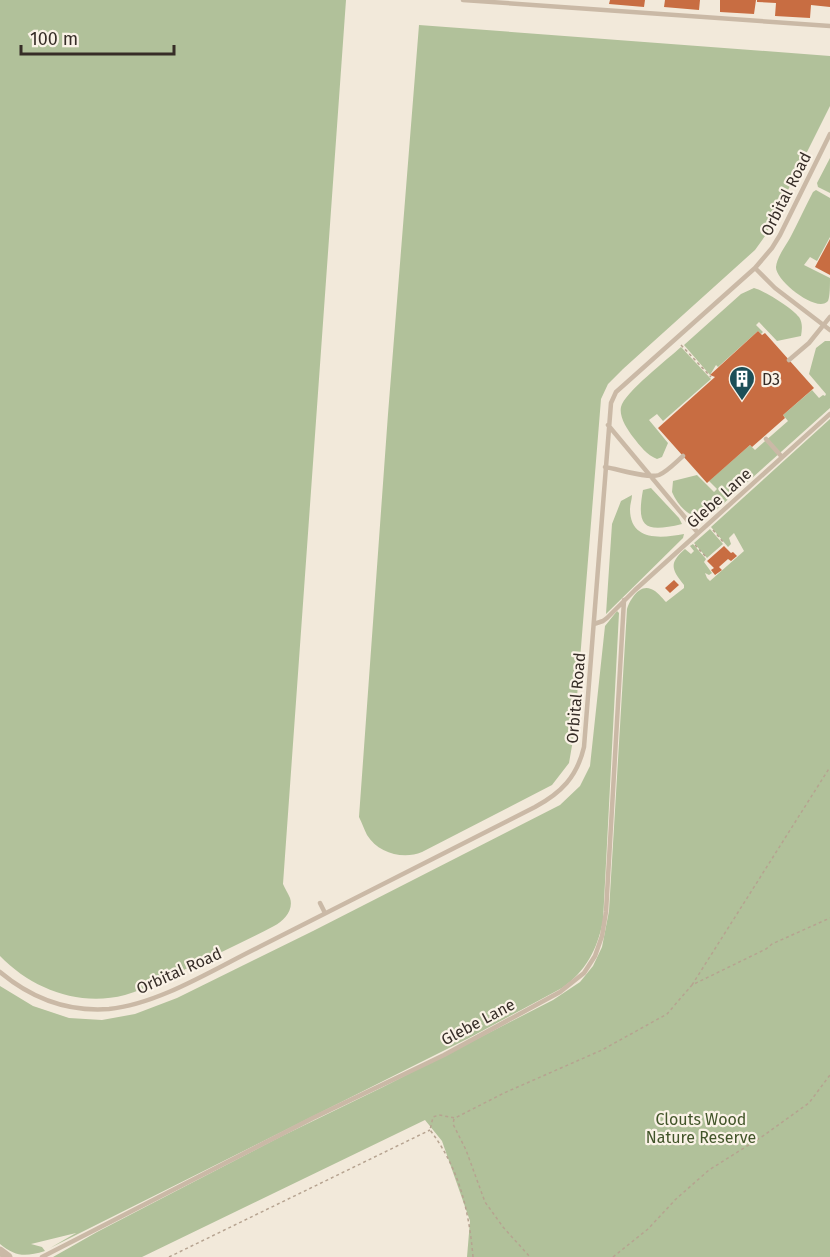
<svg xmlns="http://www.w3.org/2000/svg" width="830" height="1257" font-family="'Fira Sans',sans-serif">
<rect width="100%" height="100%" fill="#f2e9da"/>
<path fill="#b1c19a" d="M0 0H346L283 884C285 889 288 893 290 898 294 910 284 921 274 926 247 940 220 953 192 966 170 977 148 988 125 995 79 1007 32 989 0 956Z
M419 25 830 56V106L765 236 755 250 623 369 608 384 601 399 574 734 569 763 552 785 422 852C403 860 378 853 367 835 364 829 362 823 359 817L388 414Z
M830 158V193L818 187 817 183Z
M816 190 830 198V237L817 261 810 257 804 265 830 278C830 284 830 297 828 301 817 314 775 280 776 267 777 257 785 247 790 238 798 223 805 207 813 192Z
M754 288C765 291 792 308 799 317 803 323 802 330 801 336L777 341 759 322 756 325 763 332 761 334 758 331 718 367 716 365 710 375 684 345 741 294Z
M825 341H830V408L714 512C695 524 680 510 672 492L673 481 697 475 714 492 717 489 709 481 750 445 755 450 788 421 783 415 812 390 819 398 823 395 825 396 826 394 809 374 816 348Z
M681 347 711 379 663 421 657 414 649 420 668 443 662 457 657 459C647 455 640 446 633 437 627 429 619 417 621 407 624 393 669 358 681 347Z
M830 419V1257H467L470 1221 442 1141 425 1120 142 1257H53L97 1232 280 1137 383 1087 553 1000 580 982 593 966 602 947 609 911 627 609C630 600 639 584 651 589 657 591 662 598 666 602L684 588V585C671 569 669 563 685 549L691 554 694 551 690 546 693 544 706 559 704 562 712 573 709 575 705 573 707 578 710 581 744 551 734 533 729 538 731 544 728 547 711 527Z
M651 488 679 518 682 524C645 533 636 528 643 490Z
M632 495C632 499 630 504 630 509 630 542 662 538 684 534L683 538 606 614 612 524 621 501Z
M710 529 723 544 707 558 694 543Z
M617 611 619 613 603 921C597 950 586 971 562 988L469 1038 50 1248 76 1233 31 1244 42 1247 45 1251C25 1257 16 1257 0 1244V986L33 1006 69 1018 102 1020 135 1014 177 998 313 931 560 805 580 786 590 766 605 626Z"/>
<path fill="#c86d42" d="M610 0H645L644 7 609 4Z
M665 0H700L699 10 664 7Z
M720 0H756L754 14 720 12Z
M757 0H830V7L811 5 810 18 775 16 776 3 757 2Z
M830 239V275L815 267Z
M758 331 762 335 765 333 814 388 783 415 785 418 752 447 750 445 707 483 658 428 715 377 710 375Z
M724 546 731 553 733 552 737 556 731 561 728 559 719 567 722 570 715 575 711 570 714 568 707 561Z
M674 580 679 585 670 593 665 588Z"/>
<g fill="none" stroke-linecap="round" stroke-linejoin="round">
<path stroke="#b6a390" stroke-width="1.5" stroke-dasharray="3 3" stroke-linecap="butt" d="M681 345 711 377
M713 530 724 543
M695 545 707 558
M692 985 830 767
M454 1119 453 1124 466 1150 485 1202 503 1227 530 1257
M169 1257 430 1130
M473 1257C469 1210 459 1168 430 1130L433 1117 439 1115 455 1118 504 1093 602 1050 667 1014 692 985 766 949 772 944 830 918
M613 1257 648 1229 676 1199 709 1170 763 1136 809 1103 830 1075"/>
<path stroke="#cab9a6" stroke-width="4.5" d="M463 0 830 26
M755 268 775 288 830 330
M789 360 809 343 830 317
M608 425 698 533
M766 439 782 457
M605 467C618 469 648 479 659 475 668 471 676 462 683 456
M594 624 603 621 607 618 635 590 830 414
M320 903 325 913
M0 972C31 998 68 1012 109 1009 159 1004 214 969 259 947 351 900 443 854 535 807 561 793 577 777 584 747L611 403 616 392 625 384 755 268 772 248 780 235 830 134
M42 1257 313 1118 444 1055 560 992 584 973 595 956 602 936 606 912 624 600"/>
<path stroke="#cab9a6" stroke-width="9" d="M0 1251 8 1257"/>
</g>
<defs>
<symbol id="building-pin" viewBox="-11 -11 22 30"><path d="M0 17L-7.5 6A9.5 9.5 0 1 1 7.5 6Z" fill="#1c4f58" stroke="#faf2e6"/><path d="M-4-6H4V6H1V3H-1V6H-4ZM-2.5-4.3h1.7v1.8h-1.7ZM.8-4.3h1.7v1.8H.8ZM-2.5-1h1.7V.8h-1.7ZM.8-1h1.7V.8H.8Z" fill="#fff"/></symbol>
</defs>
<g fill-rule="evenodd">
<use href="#building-pin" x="727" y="364" width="30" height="40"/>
</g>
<g text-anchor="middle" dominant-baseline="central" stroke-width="4.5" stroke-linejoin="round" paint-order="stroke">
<g font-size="16" fill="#362d27" stroke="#faf2e6">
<text transform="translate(786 194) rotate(-63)">Orbital Road</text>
<text transform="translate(719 498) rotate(-42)">Glebe Lane</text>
<text transform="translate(576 698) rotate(-85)">Orbital Road</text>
<text transform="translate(179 971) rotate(-24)">Orbital Road</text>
<text transform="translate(478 1022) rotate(-28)">Glebe Lane</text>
</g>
<g font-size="16" fill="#362d27" stroke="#faf2e6" text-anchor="start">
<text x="762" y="379">D3</text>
</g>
<g font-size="16" fill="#42552a" stroke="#faf2e6">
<text x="701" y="1119">Clouts Wood<tspan x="701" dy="18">Nature Reserve</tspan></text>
</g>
</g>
<path d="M21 45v9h153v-9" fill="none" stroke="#362d27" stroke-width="3"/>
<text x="30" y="45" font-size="18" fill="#362d27" stroke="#faf2e6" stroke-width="4.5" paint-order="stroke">100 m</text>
</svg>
